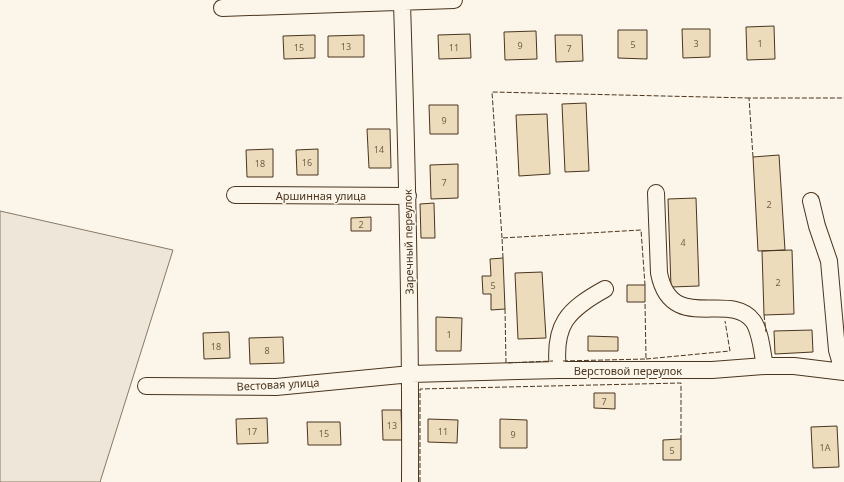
<svg xmlns="http://www.w3.org/2000/svg" width="844" height="482" font-family="'Noto Sans',sans-serif">
<rect width="100%" height="100%" fill="#fbf6e9"/>
<path fill="#ede6d9" stroke="#887966" d="M0 211 173 250 100 482H0Z"/>
<path fill="#ecdcbc" stroke="#4a3520" d="M774 26 775 59 747 60 746 27Z
M682 29H710V57L683 58Z
M618 30H647V59L618 58Z
M536 31 537 59 505 60 504 32Z
M470 34 471 58 439 59 438 35Z
M315 35V58L284 59 283 36Z
M364 35V57H328V36Z
M555 35H582L583 61 556 62Z
M586 103 589 171 565 172 562 104Z
M429 105H458V134H430Z
M547 114 550 174 519 176 516 115Z
M367 129H390L391 168H369Z
M273 149V177H247L246 150Z
M318 149V175H297L296 150Z
M779 155 785 250 758 251 753 157Z
M458 164V198L431 199 430 165Z
M696 198 699 286 671 287 668 199Z
M434 203 435 238H421L420 204Z
M371 217V231H351V218Z
M792 250 794 314 764 315 762 251Z
M503 258 505 309 491 310V294H483L482 276H491L490 259Z
M542 272 546 338 518 339 515 273Z
M627 285H645V302H627Z
M436 317 462 318 461 351H436Z
M812 330 813 352 775 354 774 331Z
M229 332 230 358 204 359 203 333Z
M588 336 618 337V351H588Z
M283 337 284 363 250 364 249 338Z
M594 393H615V409L594 408Z
M382 410H401L402 440H383Z
M267 418 268 443 237 444 236 419Z
M428 419 458 420 457 443 428 442Z
M500 419 527 420V448H500Z
M307 422H340L341 445H308Z
M837 426 839 467 813 468 811 427Z
M681 439V460H663V440Z"/>
<g fill="none" stroke-linecap="round" stroke-linejoin="round">
<defs>
<path id="minor" d="M402 3C407 162 411 322 410 482
M222 8 454 0
M656 193 659 273C671 335 730 290 753 321 761 332 762 353 765 366
M235 195 408 196
M811 201 817 226 829 261 837 350 843 371
M558 370C553 325 567 310 605 289
M146 386 276 387 411 374 558 370H712L765 366H794L844 372"/>
</defs>
<use href="#minor" stroke="#4a3520" stroke-width="18"/>
<use href="#minor" stroke="#fbf6e9" stroke-width="16"/>
<path stroke="#4a3520" stroke-width="1" stroke-dasharray="5 2" stroke-linecap="butt" d="M753 157 749 98H844
M502 238 492 92 749 98
M503 258 502 238 641 230 645 285
M505 309 506 363 553 361
M764 315 766 332
M646 359 730 351 725 321
M563 361 646 359 645 302
M420 482V389L681 383V439"/>
</g>
<g text-anchor="middle" dominant-baseline="central" stroke-width="3" stroke-linejoin="round" paint-order="stroke">
<g font-size="9" fill="#725f47">
<text x="696" y="43">3</text>
<text x="760" y="43">1</text>
<text x="633" y="44">5</text>
<text x="520" y="45">9</text>
<text x="346" y="46">13</text>
<text x="299" y="47">15</text>
<text x="454" y="47">11</text>
<text x="569" y="48">7</text>
<text x="444" y="120">9</text>
<text x="379" y="149">14</text>
<text x="307" y="162">16</text>
<text x="260" y="163">18</text>
<text x="444" y="182">7</text>
<text x="769" y="204">2</text>
<text x="361" y="224">2</text>
<text x="683" y="242">4</text>
<text x="778" y="282">2</text>
<text x="493" y="285">5</text>
<text x="449" y="334">1</text>
<text x="216" y="346">18</text>
<text x="267" y="350">8</text>
<text x="604" y="401">7</text>
<text x="392" y="425">13</text>
<text x="252" y="431">17</text>
<text x="443" y="431">11</text>
<text x="324" y="433">15</text>
<text x="513" y="434">9</text>
<text x="825" y="447">1А</text>
<text x="672" y="450">5</text>
</g>
<g font-size="11" fill="#4a3520" stroke="#fbf6e9">
<text x="321" y="195">Аршинная улица</text>
<text transform="translate(408 242) rotate(-91)">Заречный переулок</text>
<text x="628" y="370">Верстовой переулок</text>
<text transform="translate(278 384) rotate(-3)">Вестовая улица</text>
</g>
</g>
</svg>
